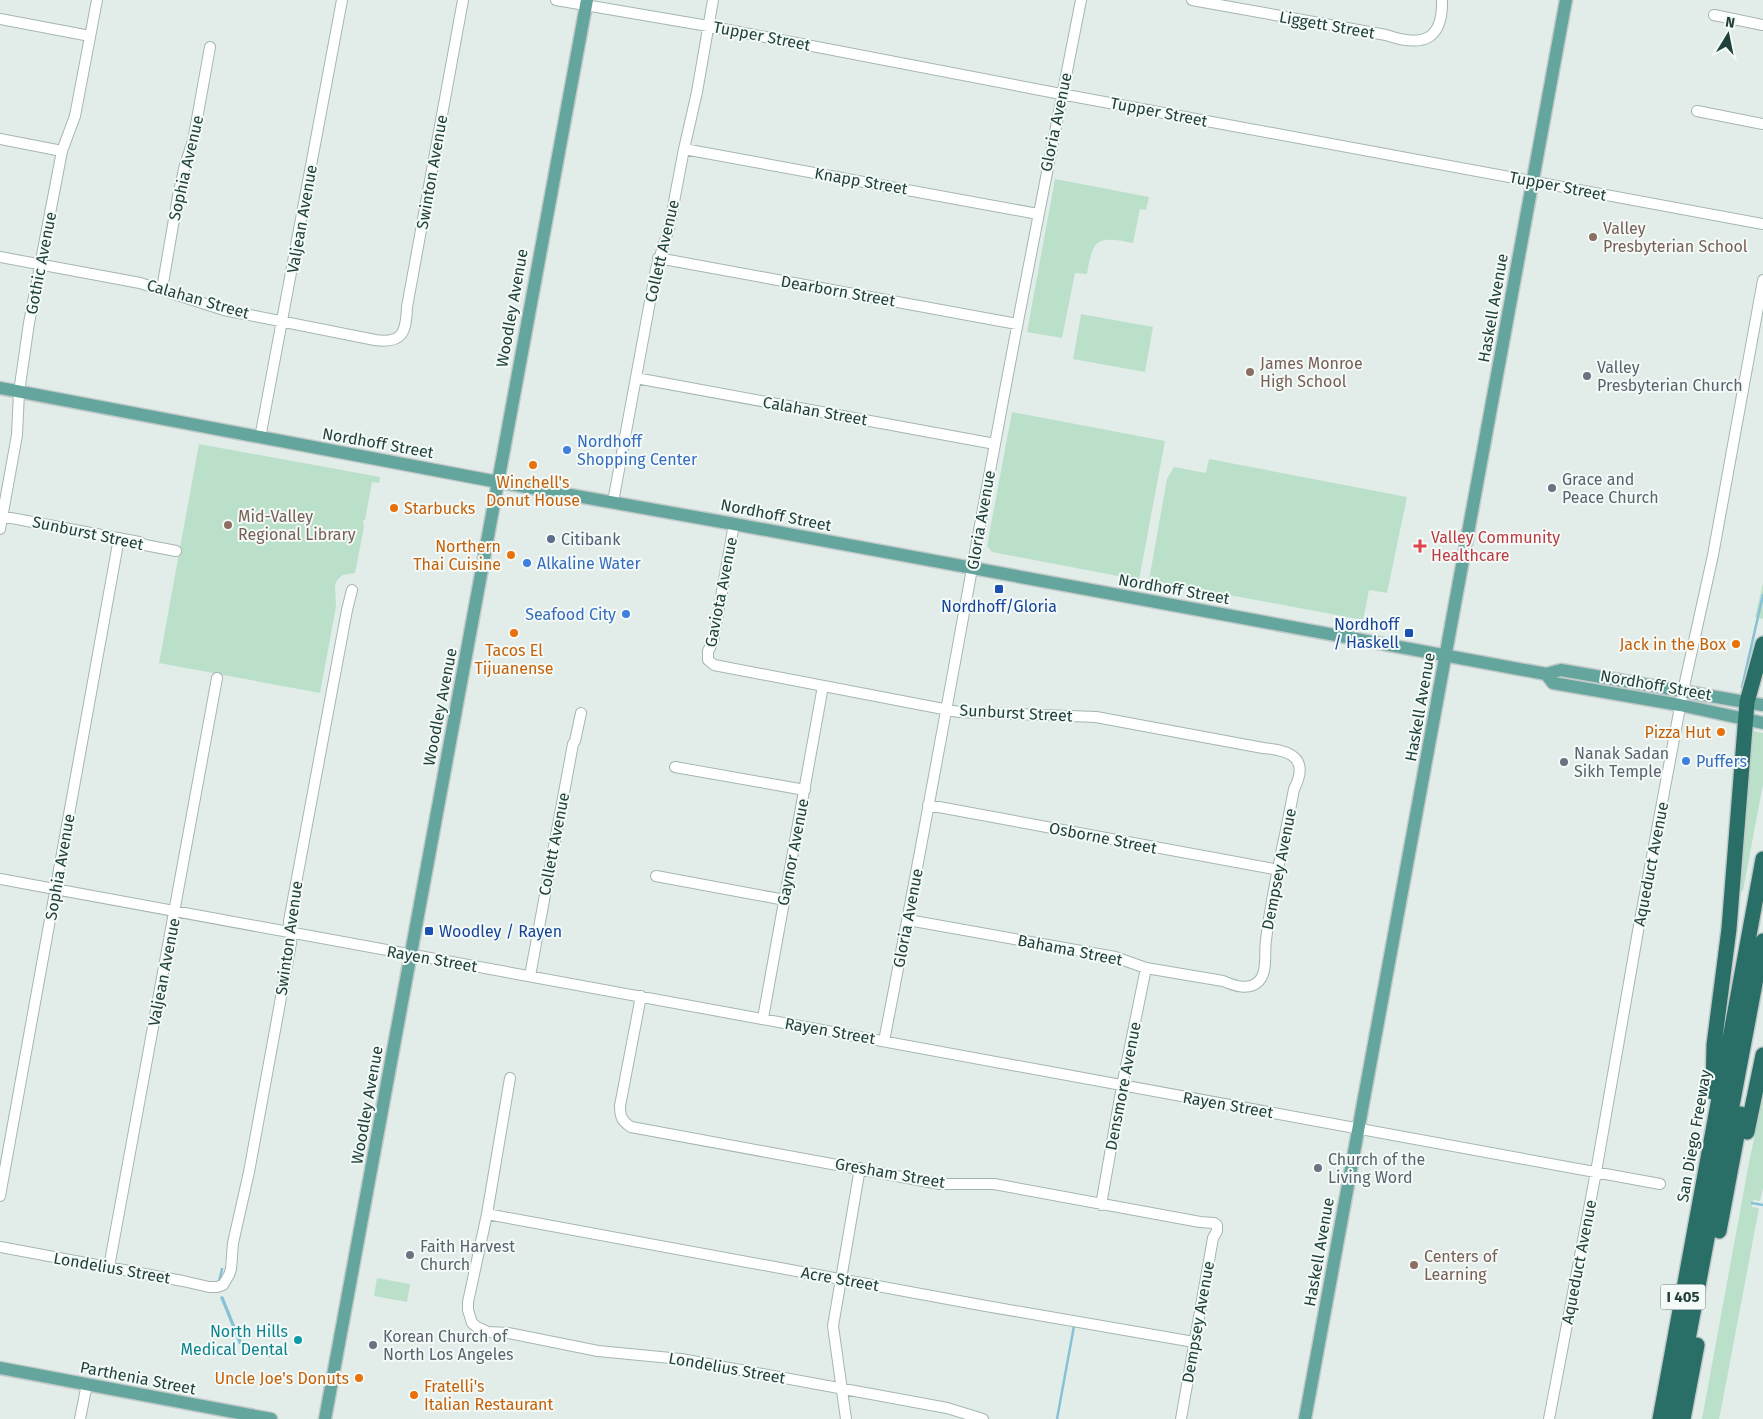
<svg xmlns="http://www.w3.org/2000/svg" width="1763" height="1419" font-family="'Fira Sans',sans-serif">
<rect width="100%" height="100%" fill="#e2edea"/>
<path fill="#bae0c9" d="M1055 179 1149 197 1146 210 1140 209 1133 243C1097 236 1093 238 1087 274L1075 273 1062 338 1027 332Z
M1081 314 1153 327 1145 372 1073 359Z
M1012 412 1165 441 1139 580 992 552 987 546Z
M199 444 380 477 379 483 372 482 365 520H363L364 527 355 573 343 575 337 580 335 586 336 607 320 693 159 663Z
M1209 459 1407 497 1387 593 1369 590 1363 620 1149 580 1167 479 1174 467 1206 473Z
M1763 583V619L1755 617Z
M1752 731 1763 733V784L1743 891 1737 890Z
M1763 1100V1188L1760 1201 1753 1200 1752 1207 1759 1208 1724 1394 1719 1419H1702L1750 1157Z
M377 1278 410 1284 407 1302 374 1296Z"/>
<path fill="#87c1d6" d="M223 1296 243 1345 239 1344 220 1297Z"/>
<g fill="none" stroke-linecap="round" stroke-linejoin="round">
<path stroke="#87c1d6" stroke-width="2.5" d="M1742 687 1763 595
M1752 1203 1763 1205
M219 1282 222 1269
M241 1342 244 1349 268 1354 269 1356
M1057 1419 1074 1326"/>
<defs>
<path id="minor" d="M556 0 708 26 1061 94 1763 224
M1192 0 1386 35C1421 47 1443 42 1442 0
M1714 15 1763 25
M0 19 90 36
M1697 111 1763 124
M0 139 62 151
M684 149 1038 214
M0 257 140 283 224 310 375 340C403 344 406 332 407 307L463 0
M658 258 1017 324
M162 289 178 196 185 165 193 141 210 47
M636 378 995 444
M260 438 342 0
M613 502 656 269 669 228 684 149 697 92 713 0
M0 516 139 542 145 545 176 551
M734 524 713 642 708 651V660L714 665 959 712 1096 717 1263 748C1290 750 1310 758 1294 789 1285 839 1272 889 1266 940 1264 952 1268 971 1259 981 1249 991 1235 986 1223 981L1146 968 1115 957 908 920
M0 529 17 435 19 392 29 323 62 151 75 116 97 0
M675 767 805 790
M928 805 1279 870
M656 876 785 900
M0 879 1660 1184
M530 976 573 744 575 741 581 713
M641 996 620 1106C620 1117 622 1121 631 1127L940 1184H994L1200 1222 1214 1223 1217 1225V1231L1213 1238 1181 1419
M763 1018 823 686
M884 1041C923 842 958 643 995 444 1022 296 1052 148 1081 0
M510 1078 487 1214 468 1302V1310L472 1323 477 1327 488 1332 508 1333 598 1351 681 1359 947 1408 983 1419
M0 1196 119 538
M1101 1205 1122 1086 1146 968
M487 1214 986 1306 1194 1342
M0 1247 183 1281 209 1287H217L223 1285 229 1275 231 1269 233 1243 249 1172 291 943 289 921 347 610 352 590
M109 1267 217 678
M80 1419 87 1384
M846 1419 833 1326 860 1168
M1549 1419 1596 1172 1638 931 1683 691 1713 555 1763 280"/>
<path id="major" d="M0 388 498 482 734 524 1546 674 1561 670 1763 705
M1546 674 1553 683 1680 705 1763 723
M0 1368 271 1419
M325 1419 587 0
M1305 1419 1566 0"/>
<path id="highway" d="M1713 1092 1714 1045 1729 929 1747 702 1763 644
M1747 1132 1763 1055
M1719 1231 1741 1114
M1660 1419 1763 859
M1673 1419 1763 941
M1683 1419 1697 1345"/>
</defs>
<use href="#minor" stroke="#a4b6b2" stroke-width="12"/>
<use href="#major" stroke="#c1cac8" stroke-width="15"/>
<use href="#highway" stroke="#c1cac8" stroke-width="18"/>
<use href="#minor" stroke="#fff" stroke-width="10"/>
<use href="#major" stroke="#64a69d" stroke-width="12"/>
<use href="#highway" stroke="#2a6e68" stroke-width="15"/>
</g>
<g fill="#8d6e63" stroke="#f3faf7" stroke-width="2">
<circle cx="1593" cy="237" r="5"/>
<circle cx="1250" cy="372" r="5"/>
<circle cx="228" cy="525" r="5"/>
<circle cx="1414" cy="1265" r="5"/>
</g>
<g fill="#6b7280" stroke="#f3faf7" stroke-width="2">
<circle cx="1587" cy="376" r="5"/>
<circle cx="1552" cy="488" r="5"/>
<circle cx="1564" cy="762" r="5"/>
<circle cx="1318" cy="1168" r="5"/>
<circle cx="410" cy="1255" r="5"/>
<circle cx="373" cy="1345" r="5"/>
</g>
<g fill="#3f7fe0" stroke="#f3faf7" stroke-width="2">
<circle cx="567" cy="450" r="5"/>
<circle cx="527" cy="563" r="5"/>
<circle cx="626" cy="614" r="5"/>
<circle cx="1686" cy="761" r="5"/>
</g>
<g fill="#e8710a" stroke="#f3faf7" stroke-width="2">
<circle cx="533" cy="465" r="5"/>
<circle cx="394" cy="508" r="5"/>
<circle cx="511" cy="555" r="5"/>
<circle cx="514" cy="633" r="5"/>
<circle cx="1736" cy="644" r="5"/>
<circle cx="1721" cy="732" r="5"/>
<circle cx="359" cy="1378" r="5"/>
<circle cx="414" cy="1395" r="5"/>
</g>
<circle fill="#5c6f8a" stroke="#f3faf7" stroke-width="2" cx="551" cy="539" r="5"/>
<path fill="#e0444e" stroke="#f3faf7" stroke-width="2" d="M1417.5 538.5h5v5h5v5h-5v5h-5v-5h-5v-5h5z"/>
<g fill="#1a4fb4" stroke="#f3faf7" stroke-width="2">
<rect x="994" y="584" width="10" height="10" rx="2.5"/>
<rect x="1404" y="628" width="10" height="10" rx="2.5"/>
<rect x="424" y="926" width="10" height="10" rx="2.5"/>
</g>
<circle fill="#0f9aa8" stroke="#f3faf7" stroke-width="2" cx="298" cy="1340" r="5"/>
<g text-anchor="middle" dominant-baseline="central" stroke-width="4" stroke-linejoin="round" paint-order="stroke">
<rect fill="#f3faf7" stroke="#607873" stroke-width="1" x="1660.5" y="1284.5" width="45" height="25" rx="4"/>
<g font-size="15" font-weight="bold" fill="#21403b">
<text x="1683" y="1297">I 405</text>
</g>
<g font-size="16" fill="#21403b" stroke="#f3faf7">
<text transform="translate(1327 25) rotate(10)">Liggett Street</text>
<text transform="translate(762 36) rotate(11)">Tupper Street</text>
<text transform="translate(1159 112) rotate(11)">Tupper Street</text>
<text transform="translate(1056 122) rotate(-78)">Gloria Avenue</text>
<text transform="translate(186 168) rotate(-77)">Sophia Avenue</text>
<text transform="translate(432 172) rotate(-80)">Swinton Avenue</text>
<text transform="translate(861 181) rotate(10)">Knapp Street</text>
<text transform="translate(1558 186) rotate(11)">Tupper Street</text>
<text transform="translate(302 219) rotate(-80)">Valjean Avenue</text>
<text transform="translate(662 251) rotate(-77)">Collett Avenue</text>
<text transform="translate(41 263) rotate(-79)">Gothic Avenue</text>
<text transform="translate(838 291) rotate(10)">Dearborn Street</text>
<text transform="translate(198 299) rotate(16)">Calahan Street</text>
<text transform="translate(512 308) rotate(-80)">Woodley Avenue</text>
<text transform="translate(1493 308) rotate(-80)">Haskell Avenue</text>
<text transform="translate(815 411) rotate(10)">Calahan Street</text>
<text transform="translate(378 443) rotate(10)">Nordhoff Street</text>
<text transform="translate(776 515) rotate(11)">Nordhoff Street</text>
<text transform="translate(981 520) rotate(-80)">Gloria Avenue</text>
<text transform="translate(88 533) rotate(12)">Sunburst Street</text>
<text transform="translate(1174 589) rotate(10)">Nordhoff Street</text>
<text transform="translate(721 592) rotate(-79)">Gaviota Avenue</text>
<text transform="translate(1656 685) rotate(10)">Nordhoff Street</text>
<text transform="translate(440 707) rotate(-79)">Woodley Avenue</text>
<text transform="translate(1420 707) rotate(-80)">Haskell Avenue</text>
<text transform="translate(1016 713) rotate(3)">Sunburst Street</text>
<text transform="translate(1103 838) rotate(11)">Osborne Street</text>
<text transform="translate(554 844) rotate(-79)">Collett Avenue</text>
<text transform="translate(793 852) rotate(-79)">Gaynor Avenue</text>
<text transform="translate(1651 864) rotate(-79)">Aqueduct Avenue</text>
<text transform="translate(60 867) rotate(-80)">Sophia Avenue</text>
<text transform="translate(1279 869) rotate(-79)">Dempsey Avenue</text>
<text transform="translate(908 918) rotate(-79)">Gloria Avenue</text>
<text transform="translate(289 938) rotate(-82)">Swinton Avenue</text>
<text transform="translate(1070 950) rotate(11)">Bahama Street</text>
<text transform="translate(432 959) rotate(10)">Rayen Street</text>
<text transform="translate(164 972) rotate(-79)">Valjean Avenue</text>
<text transform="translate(830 1031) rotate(10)">Rayen Street</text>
<text transform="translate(1123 1086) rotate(-79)">Densmore Avenue</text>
<text transform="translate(367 1105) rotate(-80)">Woodley Avenue</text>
<text transform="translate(1228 1105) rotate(10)">Rayen Street</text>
<text transform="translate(1694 1136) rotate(-80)">San Diego Freeway</text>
<text transform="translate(890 1173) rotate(10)">Gresham Street</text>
<text transform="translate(1319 1252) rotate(-80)">Haskell Avenue</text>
<text transform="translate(1579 1262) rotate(-79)">Aqueduct Avenue</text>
<text transform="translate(112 1268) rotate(10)">Londelius Street</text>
<text transform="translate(840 1279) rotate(10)">Acre Street</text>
<text transform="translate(1198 1322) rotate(-80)">Dempsey Avenue</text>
<text transform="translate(727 1368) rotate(10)">Londelius Street</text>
<text transform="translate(138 1378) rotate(11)">Parthenia Street</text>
</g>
<g font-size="16" fill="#785e54" stroke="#f3faf7" text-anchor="start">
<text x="1603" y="228">Valley<tspan x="1603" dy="18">Presbyterian School</tspan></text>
<text x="1260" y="363">James Monroe<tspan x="1260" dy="18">High School</tspan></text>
<text x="238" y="516">Mid-Valley<tspan x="238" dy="18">Regional Library</tspan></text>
<text x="1424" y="1256">Centers of<tspan x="1424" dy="18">Learning</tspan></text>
</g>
<g font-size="16" fill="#5b616d" stroke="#f3faf7" text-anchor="start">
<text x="1597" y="367">Valley<tspan x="1597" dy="18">Presbyterian Church</tspan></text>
<text x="1562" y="479">Grace and<tspan x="1562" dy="18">Peace Church</tspan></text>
<text x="1574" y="753">Nanak Sadan<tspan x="1574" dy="18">Sikh Temple</tspan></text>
<text x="1328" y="1159">Church of the<tspan x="1328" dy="18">Living Word</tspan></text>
<text x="420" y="1246">Faith Harvest<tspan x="420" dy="18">Church</tspan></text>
<text x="383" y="1336">Korean Church of<tspan x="383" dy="18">North Los Angeles</tspan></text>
</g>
<g font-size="16" fill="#366cbe" stroke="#f3faf7" text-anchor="start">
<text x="577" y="441">Nordhoff<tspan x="577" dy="18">Shopping Center</tspan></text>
<text x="537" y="563">Alkaline Water</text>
<text x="616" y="614" text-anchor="end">Seafood City</text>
<text x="1696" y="761">Puffers</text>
</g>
<g font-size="16" fill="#c56008" stroke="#f3faf7" text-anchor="end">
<text x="533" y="482" text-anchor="middle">Winchell's<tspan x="533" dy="18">Donut House</tspan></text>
<text x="404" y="508" text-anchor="start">Starbucks</text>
<text x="501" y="546">Northern<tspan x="501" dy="18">Thai Cuisine</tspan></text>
<text x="1726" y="644">Jack in the Box</text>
<text x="514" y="650" text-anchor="middle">Tacos El<tspan x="514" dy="18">Tijuanense</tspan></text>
<text x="1711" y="732">Pizza Hut</text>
<text x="349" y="1378">Uncle Joe's Donuts</text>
<text x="424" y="1386" text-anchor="start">Fratelli's<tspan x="424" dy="18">Italian Restaurant</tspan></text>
</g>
<g font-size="16" fill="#be3a42" stroke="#f3faf7" text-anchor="start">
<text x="1431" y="537">Valley Community<tspan x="1431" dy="18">Healthcare</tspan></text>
</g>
<g font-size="16" fill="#4e5e75" stroke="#f3faf7" text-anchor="start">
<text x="561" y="539">Citibank</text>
</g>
<g font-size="16" fill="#164399" stroke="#f3faf7">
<text x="999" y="606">Nordhoff/Gloria</text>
<text x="1399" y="624" text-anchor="end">Nordhoff<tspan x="1399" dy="18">/ Haskell</tspan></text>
<text x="439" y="931" text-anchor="start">Woodley / Rayen</text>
</g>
<g font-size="16" fill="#0d838f" stroke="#f3faf7" text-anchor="end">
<text x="288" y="1331">North Hills<tspan x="288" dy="18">Medical Dental</tspan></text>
</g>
</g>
<g transform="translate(1728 35) rotate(10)" stroke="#f3faf7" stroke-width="4" paint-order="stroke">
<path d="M0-4L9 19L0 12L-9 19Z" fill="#21403b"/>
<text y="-8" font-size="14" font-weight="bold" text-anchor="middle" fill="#21403b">N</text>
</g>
</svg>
